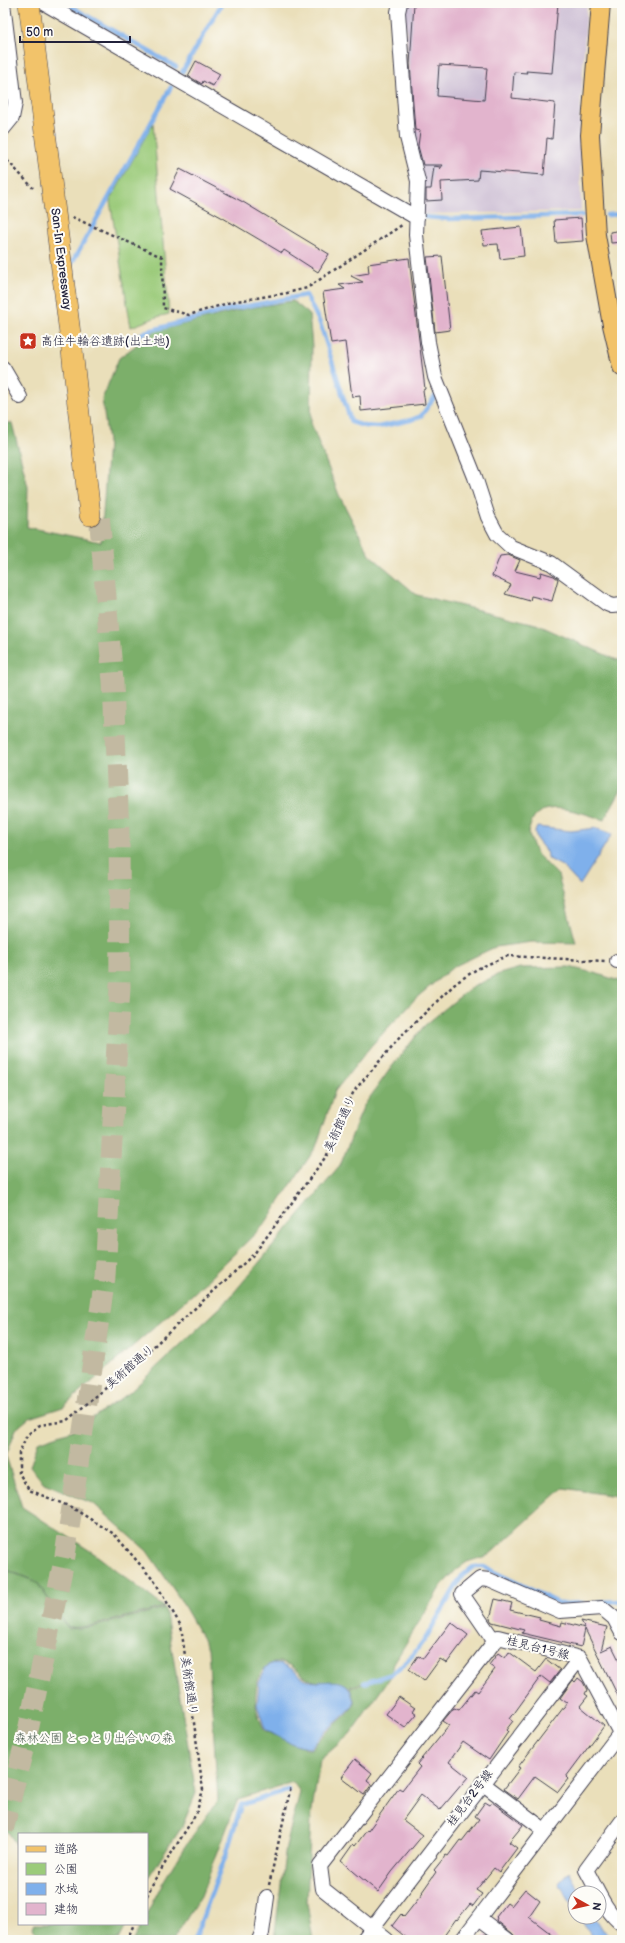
<svg xmlns="http://www.w3.org/2000/svg" width="625" height="1943" font-family="'Balsamiq Sans','Klee One',sans-serif">
<rect width="100%" height="100%" fill="#fdfcf7"/>
<filter id="ink" filterUnits="userSpaceOnUse"><feTurbulence type="fractalNoise" baseFrequency=".025" numOctaves="2"/><feDisplacementMap in="SourceGraphic" scale="8" xChannelSelector="R" yChannelSelector="G"/><feConvolveMatrix kernelMatrix="1 2 1 2 8 2 1 2 1" color-interpolation-filters="sRGB"/></filter>
<filter id="wash" filterUnits="userSpaceOnUse"><feTurbulence type="fractalNoise" baseFrequency=".012" numOctaves="4" result="noise"/><feDisplacementMap in="SourceGraphic" scale="16" xChannelSelector="R" yChannelSelector="G"/><feGaussianBlur stdDeviation="0.9" result="paint"/><feColorMatrix in="noise" values="0 0 0 0 0 0 0 0 0 0 0 0 0 0 0 0 0 1.4 0 .05"/><feComposite in="paint" operator="in"/></filter>
<g filter="url(#wash)">
<rect width="100%" height="100%" fill="#eadfba"/>
<path fill="#ccbed4" d="M404 3H587L580 120 581 211 422 214 413 146Z"/>
<path fill="#9bcb7a" stroke="#5e765a" d="M153 123 169 314 157 317 131 327 110 201Z"/>
<path fill="#7caf6a" stroke="#4f6852" d="M293 301 309 314 312 346 311 423 339 495 370 555 417 595 536 624 617 660 622 658V788L604 820C585 814 548 799 534 817 531 821 530 828 528 832L536 853 558 875 576 943 532 942 495 947 453 967 415 999 371 1046 335 1091 316 1147 264 1225 195 1292 63 1407 29 1418 16 1429 6 1456 22 1507 95 1554 164 1607 91 1626 68 1628 37 1582 3 1568V423H12L28 487 27 527 101 542 108 442 102 399 119 358 155 331 248 308Z
M569 967 598 974 622 982V1502L616 1496 563 1488 489 1555 467 1562 457 1569 441 1586 394 1663 392 1673 349 1687C338 1677 323 1685 311 1680 301 1676 293 1664 282 1662 259 1659 254 1689 256 1706 257 1714 261 1722 264 1730L306 1749H312C323 1731 343 1722 355 1704L350 1688 392 1675 350 1734 320 1760 311 1817 307 1903 313 1940H274L286 1846 300 1792 293 1782 238 1799 201 1896 173 1940H133L141 1924H147V1913L163 1882 183 1849 218 1800 208 1648 180 1599 147 1551 94 1504 44 1483 30 1467 38 1442 76 1429 129 1393 226 1302 340 1166 363 1107 390 1069 424 1026 469 989 499 974 520 968Z
M3 1569 37 1582 68 1629 92 1627 165 1608 196 1793 182 1827 147 1879V1834H19V1849L3 1824Z
M33 1924H126L118 1940H44L32 1928Z"/>
<path fill="#7fb0eb" stroke="#506993" d="M537 827 571 831 595 828 612 834 580 885 562 866 549 859 545 850 537 840 535 832Z
M277 1663C291 1664 298 1677 310 1681 321 1684 335 1678 345 1684 351 1688 353 1698 354 1704 342 1721 322 1730 311 1748 296 1748 278 1737 265 1729L257 1705 259 1683 266 1667 271 1664Z
M569 1872 581 1893H575V1910L559 1883Z
M579 1917H595L603 1930 617 1940H594Z"/>
<g fill="none" stroke-linecap="round" stroke-linejoin="round">
<path stroke="#7fb0eb" stroke-width="4.5" d="M65 3 176 67
M182 72 222 3
M607 215 622 214
M425 217 449 219 582 215
M69 268 171 87
M127 342 145 332 231 309 306 295 320 323 351 422 364 426 378 427 411 420 421 416 436 395
M598 1602 622 1601
M364 1683 392 1674 412 1656 427 1636 462 1576 473 1567H484L561 1604 582 1603
M194 1940 226 1855 241 1805 288 1790"/>
</g>
<g id="blocks">
<path fill="#e2b4cd" fill-rule="evenodd" d="M414 3H558L552 73 526 71 527 73 514 72 512 98 555 103 552 139 547 138 544 175 479 170 478 180 441 182 442 200 426 201V189H431L434 166 440 167V169L443 165H423L418 146 420 131 415 130 410 64ZM439 65 487 68 484 100 437 96Z
M196 61 220 74 213 86 203 81 202 84 188 76Z
M180 169 243 202 329 254 318 272 284 250 282 253 223 218 170 189Z
M581 218 583 241 556 243 554 220Z
M521 227 524 256 500 259 498 244 484 245 482 231Z
M622 230V242L611 243 610 232Z
M442 256 450 330 435 332 427 257Z
M409 258 425 389 423 390 425 404 361 411 360 396 352 397 345 342 331 344 323 292 345 289 339 285 363 282 351 276 369 273 368 264Z
M508 555 520 560 515 571 540 577 541 572 554 576 558 579 552 601 531 596 530 601 505 594 511 585 492 576 500 556Z
M495 1599 512 1603 510 1610 540 1617 539 1620 561 1626 562 1622 585 1628 581 1621 607 1627 601 1651 612 1646 622 1666V1704L585 1629 581 1647 522 1633 524 1630 492 1622 490 1619Z
M451 1622 468 1635 447 1663 440 1659 424 1681 409 1669 418 1656 423 1659Z
M509 1652 536 1672 546 1659 560 1670 550 1683 541 1676 510 1719 513 1721 506 1730 508 1732 489 1760 463 1742 449 1762 468 1777 440 1810 421 1795 403 1820 423 1835 392 1872 378 1892 341 1861 353 1844 355 1846 367 1830 368 1831 399 1788 402 1790 420 1767 417 1764 449 1725 443 1721 454 1708 459 1710 475 1690 478 1692 495 1669 489 1665 498 1653 505 1658Z
M578 1678 583 1682 587 1690 585 1694 588 1696 580 1706 604 1726 566 1777 568 1779 558 1792 535 1776 518 1799 504 1789 520 1768 518 1767 567 1703 560 1698 573 1680 575 1682Z
M399 1697 415 1708 413 1711 417 1714 405 1728 386 1714Z
M355 1759 372 1773 367 1780 372 1784 364 1795 341 1777Z
M485 1802 490 1805 492 1802 523 1825 509 1842 517 1848 499 1872 494 1868 476 1890 482 1894 473 1906 470 1904 457 1920 456 1919 441 1940H409L392 1926 401 1914 404 1917 423 1893 422 1892 436 1872 434 1870 446 1855 448 1856 460 1840 462 1841 479 1819 475 1816Z
M525 1889 540 1901 529 1917 559 1940H516L513 1934 496 1920 497 1918 496 1917 507 1903 511 1906Z
M486 1934 494 1940H481Z"/>
</g>
</g>
<g filter="url(#ink)">
<use href="#blocks" fill-opacity="0" stroke="#403e4e" stroke-width="1"/>
<g fill="none" stroke-linecap="round" stroke-linejoin="round">
<path stroke="#c2b9a1" stroke-width="21" stroke-dasharray="21 10" stroke-linecap="butt" d="M3 1830 29 1726 65 1556 105 1277 120 986 119 835 113 682 99 513"/>
<defs>
<path id="minor" d="M3 3 15 103 12 118 3 129
M44 3 417 218
M400 3 398 12 407 137 418 181 416 235 428 342 435 377 475 477 488 517 497 534 511 547 551 563 607 604 612 606 622 605
M3 368 20 397
M617 961H622
M495 1642 462 1594 480 1579 489 1580 560 1611 602 1608 614 1618 622 1633
M482 1783 546 1831
M622 1821 586 1870C596 1887 605 1912 622 1924
M479 1918 508 1940
M259 1940 262 1933 267 1897
M363 1940 580 1658
M387 1940 323 1889 320 1866 498 1637 580 1658 620 1733 462 1940"/>
<path id="major" d="M601 3 590 135 596 235 612 325 622 367"/>
<path id="highway" d="M72 350 90 515"/>
</defs>
<use href="#minor" stroke="#403e4e" stroke-width="16"/>
<use href="#major" stroke="#403e4e" stroke-width="20"/>
<use href="#highway" stroke="#403e4e" stroke-width="22"/>
<path stroke="#403e4e" stroke-width="2.5" stroke-dasharray="3 3" stroke-linecap="butt" d="M3 156 33 188
M72 217 162 257 163 308 189 315 231 302 287 293 307 288 402 225
M269 1885 291 1786
M147 1896 154 1881 196 1814 203 1790 181 1626 155 1582 114 1534 71 1507 29 1490 19 1473V1453L27 1435 40 1425 66 1421 130 1368 254 1254 327 1155 338 1124 354 1091 401 1036 456 983 477 969 507 956 605 961
M127 1940 134 1924"/>
<use href="#minor" stroke="#fff" stroke-width="14"/>
<use href="#major" stroke="#f2c36a" stroke-width="18"/>
<use href="#highway" stroke="#f2c36a" stroke-width="21"/>
<defs>
<path id="highway-bridge" d="M29 3 72 350"/>
</defs>
<use href="#highway-bridge" stroke="#403e4e" stroke-width="22" stroke-linecap="butt"/>
<use href="#highway-bridge" stroke="#f2c36a" stroke-width="21"/>
</g>
</g>
<defs>
<symbol id="sight-square" viewBox="-11 -11 22 22"><rect x="-9" y="-9" width="18" height="18" rx="4" fill="#c8321e" stroke="#fdfcf7"/><path d="M0-6L1.8-2.2L6-1.7L2.9 1.2L3.7 5.4L0 3.3L-3.7 5.4L-2.9 1.2L-6-1.7L-1.8-2.2Z" fill="#fff"/></symbol>
</defs>
<g fill-rule="evenodd">
<use href="#sight-square" x="18" y="331" width="20" height="20"/>
</g>
<g text-anchor="middle" dominant-baseline="central" stroke-width="4" stroke-linejoin="round" paint-order="stroke">
<g font-size="12" fill="#22223b" stroke="#fdfcf7">
<text transform="translate(61 259) rotate(83)">San-In Expressway</text>
<text transform="translate(340 1124) rotate(-66)">美術館通り</text>
<text transform="translate(130 1367) rotate(-41)">美術館通り</text>
<text transform="translate(538 1648) rotate(14)">桂見台1号線</text>
<text transform="translate(189 1686) rotate(82)">美術館通り</text>
<text transform="translate(470 1798) rotate(-53)">桂見台2号線</text>
</g>
<g font-size="12" fill="#22223b" stroke="#fdfcf7" text-anchor="start">
<text x="41" y="341">高住牛輪谷遺跡(出土地)</text>
</g>
<g font-size="12" fill="#4c5d51" stroke="#fdfcf7">
<text x="94" y="1738">森林公園 とっとり出合いの森</text>
</g>
</g>
<rect width="625" height="1943" fill="none" stroke="#fdfcf7" stroke-width="16"/>
<rect x="18" y="1833" width="130" height="92" fill="#fdfcf7" stroke="#a5a5ac"/>
<rect x="26" y="1846" width="20" height="6" fill="#f2c36a" stroke="#a5a5ac"/>
<text x="54" y="1853" font-size="12" fill="#22223b">道路</text>
<rect x="26" y="1863" width="20" height="12" fill="#9bcb7a" stroke="#a5a5ac"/>
<text x="54" y="1873" font-size="12" fill="#22223b">公園</text>
<rect x="26" y="1883" width="20" height="12" fill="#7fb0eb" stroke="#a5a5ac"/>
<text x="54" y="1893" font-size="12" fill="#22223b">水域</text>
<rect x="26" y="1903" width="20" height="12" fill="#e2b4cd" stroke="#a5a5ac"/>
<text x="54" y="1913" font-size="12" fill="#22223b">建物</text>
<g transform="translate(587 1905) rotate(98)"><circle r="19" fill="#fdfcf7" stroke="#a5a5ac"/>
<path d="M0-3L7 15L0 10L-7 15Z" fill="#c8321e"/>
<text y="-6" font-size="11" font-weight="bold" text-anchor="middle" fill="#22223b">N</text>
</g>
<path d="M20 36v6h110v-6" fill="none" stroke="#22223b" stroke-width="2"/>
<text x="26" y="36" font-size="12" fill="#22223b" stroke="#fdfcf7" stroke-width="3" paint-order="stroke">50 m</text>
</svg>
